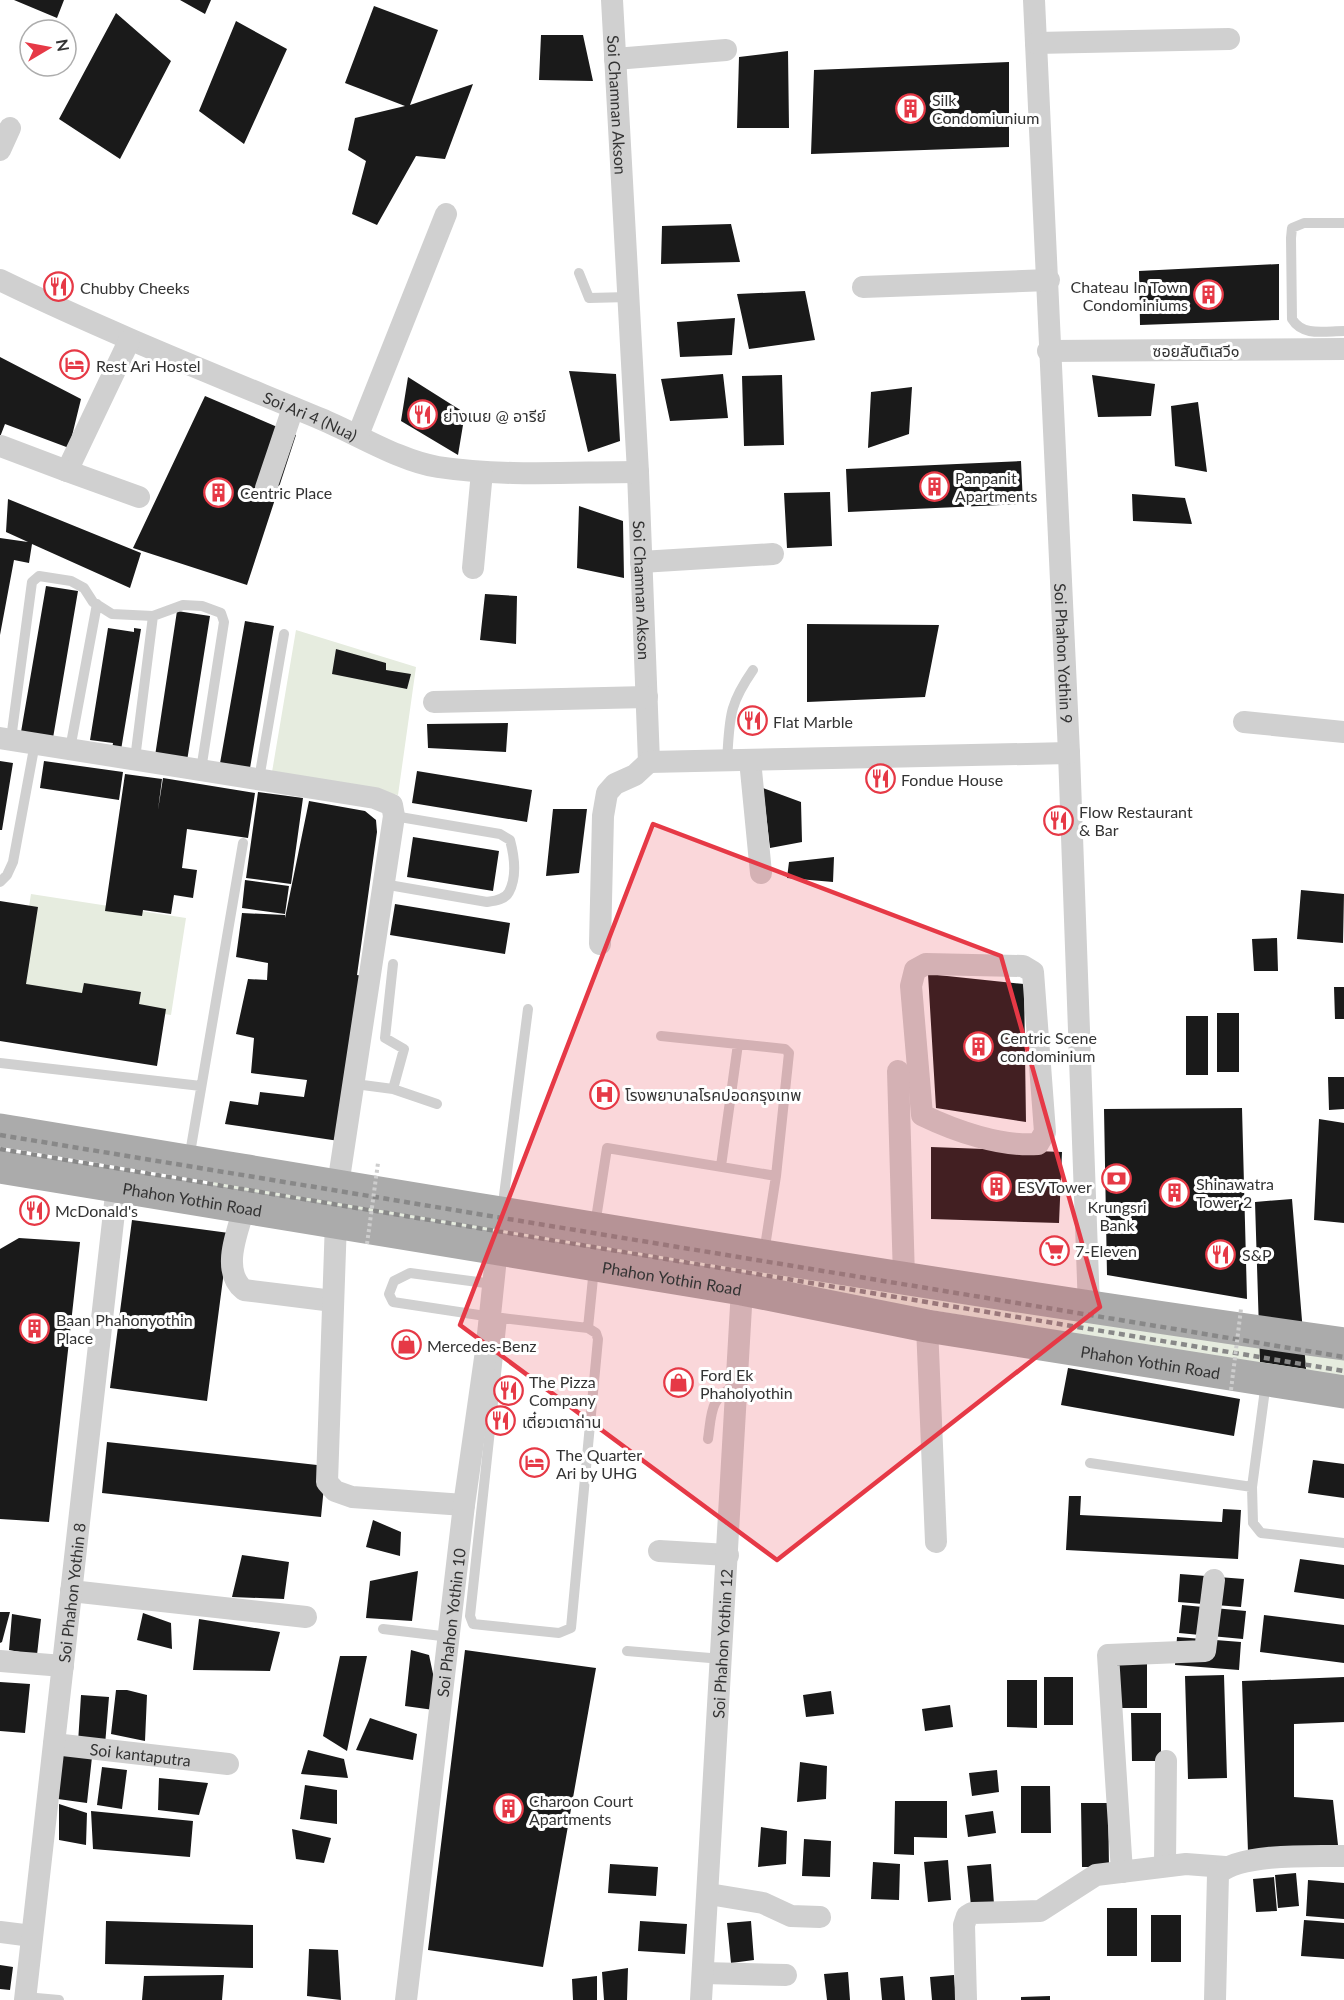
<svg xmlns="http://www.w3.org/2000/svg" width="1344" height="2000" font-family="Lato,'Noto Sans Thai',sans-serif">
<rect width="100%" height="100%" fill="#fff"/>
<path fill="#e6ecdf" d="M296 630 416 667 398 795 272 772Z
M31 894 186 918 171 1015 16 991Z
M214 1179 1344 1355V1380L213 1188Z"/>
<path fill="#1a1a1a" d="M14 0H64L57 18Z
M180 0H211L205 14Z
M374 6 438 30 410 105 473 84 445 159 416 156 377 225 352 214 366 161 348 150 355 118 405 106 345 83Z
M116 13 171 61 120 159 59 119Z
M236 21 287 49 244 144 199 111Z
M541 35H583L593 81 539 80Z
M788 51 789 128H737L739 57Z
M1009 62V147L811 154 814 70Z
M731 224 740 262 661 264 662 226Z
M1279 264V320L1140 325 1139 271Z
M805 291 815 340 749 349 737 294Z
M735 318 732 355 680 357 677 322Z
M0 357 81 399 69 448 5 424 0 437Z
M569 371 616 374 620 441 588 452Z
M723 374 728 418 670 421 661 379Z
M782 375 784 445 744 446 742 376Z
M1092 375 1155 384 1151 416 1098 417Z
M408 377 465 413 458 455 401 421Z
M912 387 909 434 868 448 871 392Z
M205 396 296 435 247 585 133 548Z
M1198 402 1207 472 1175 466 1171 406Z
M1021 461 1023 504 848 512 846 469Z
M830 492 832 546 787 548 784 493Z
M1132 494 1185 498 1192 524 1133 521Z
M8 499 141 553 130 588 32 544 29 563 14 560 0 635V538L28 542 6 532Z
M579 506 623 521 624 578 577 568Z
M46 586 78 591 53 738 21 732Z
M485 594 517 596 516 644 480 640Z
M177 611 210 616 187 761 155 756Z
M245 621 274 626 249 774 219 769Z
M807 624 939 625 925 697 807 702Z
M108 628 134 632V628L141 629 121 750 112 749 113 743 90 740Z
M336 649 386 663V670L411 674 407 689 332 674Z
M508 723 506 752 428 748 427 724Z
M0 761 13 763 2 830H0Z
M44 761 123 772 119 800 40 788Z
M417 771 532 790 527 822 412 803Z
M125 774 162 779 158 810 163 778 255 793 248 838 187 829 182 868 197 870 193 898 174 895 171 914 143 910 142 916 105 911Z
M763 788 801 802 802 842 770 848Z
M258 792 303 798 291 884 246 878Z
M309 801 365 811 376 820 377 832 357 975 363 976 339 1141 225 1124 230 1101 258 1105 260 1092 304 1097 307 1080 251 1073 254 1038 236 1034 248 979 267 980 268 963 236 957 242 913 285 915V918Z
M553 809H587L579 873 546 876Z
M413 837 499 851 493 891 407 877Z
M834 857 833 882 787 878 789 862Z
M245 880 289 886 285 914 242 908Z
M1301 890 1344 894 1343 943 1297 939Z
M0 901 38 907 26 984 82 993 84 983 141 992 139 1004 166 1009 157 1066 0 1041Z
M395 904 510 923 505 954 390 935Z
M1277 938 1278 971H1254L1252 939Z
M928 974 1024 984 1026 1122 936 1108Z
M1334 987H1344V1019H1335Z
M1217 1013H1239V1072H1217Z
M1186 1016H1208V1075H1186Z
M1328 1077H1344V1109L1329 1110Z
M1242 1108 1247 1299 1107 1275 1104 1109Z
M1319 1119 1344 1123V1223L1314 1220Z
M931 1147 1062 1152 1059 1223 931 1219Z
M1292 1199 1306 1369 1260 1362 1255 1202Z
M132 1220 229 1233 207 1401 110 1388Z
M19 1238 80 1242 49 1522 0 1519V1249Z
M1068 1368 1240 1399 1234 1436 1061 1405Z
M107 1442 326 1466 321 1517 102 1493Z
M1313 1460 1344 1464V1498L1308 1493Z
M1069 1496H1081L1080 1515 1222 1522 1223 1509 1241 1510 1238 1559 1066 1550Z
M373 1520 401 1532 400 1556 366 1547Z
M242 1555 289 1562 284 1599 232 1597Z
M1300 1559 1344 1565V1599L1294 1592Z
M418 1571 412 1621 366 1618 370 1581Z
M1180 1574 1244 1579 1241 1607 1178 1602Z
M1182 1605 1246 1611 1243 1639 1179 1633Z
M0 1612H10L2 1642 0 1643Z
M143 1613 171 1623 172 1649 137 1640Z
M12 1614 41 1619 37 1655 9 1650Z
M1264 1615 1344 1625V1663L1260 1652Z
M199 1619 280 1632 270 1671 193 1670Z
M1177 1637 1241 1642 1239 1670 1175 1665Z
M411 1650 429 1655 441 1711 405 1706Z
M465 1650 596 1668 543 1967 428 1950Z
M340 1656H367L347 1751 323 1736Z
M1117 1661H1147V1708H1117Z
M1224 1675 1227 1778 1188 1779 1185 1676Z
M1044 1677H1073V1725H1044Z
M1344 1677V1722L1294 1724V1797L1333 1800 1338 1845 1248 1852 1242 1681Z
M1007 1680H1037V1728L1007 1727Z
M0 1682 30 1684 25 1733 0 1731Z
M116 1690H127L147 1695 145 1741 111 1734Z
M831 1691 834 1714 806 1717 803 1695Z
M81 1695 109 1697 105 1745 78 1743Z
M950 1705 953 1727 925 1731 922 1709Z
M1131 1713H1161V1761H1132Z
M370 1718 417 1734 413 1760 356 1750Z
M308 1750 344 1759 348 1778 301 1774Z
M63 1754 92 1757 87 1803 58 1799Z
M800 1762 827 1766 826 1799 797 1802Z
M102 1767 127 1770 122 1809 97 1805Z
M997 1770 999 1792 972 1796 969 1773Z
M159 1778 208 1783 199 1815 158 1810Z
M305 1785 337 1790V1824L300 1819Z
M1021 1786H1050L1051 1833H1021Z
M895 1801H947V1838L914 1837V1855L894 1854Z
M1081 1803H1108L1109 1867H1082Z
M59 1804 87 1813 86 1845 59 1840Z
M91 1811 193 1821 190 1857 93 1849Z
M993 1811 996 1833 968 1837 965 1815Z
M761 1827 787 1831 786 1864 758 1867Z
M292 1829 331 1838 324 1863 296 1859Z
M804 1839 831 1841 830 1877 802 1876Z
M948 1860 951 1900 928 1902 924 1862Z
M873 1862 900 1864 899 1900 871 1899Z
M610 1864 658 1867 656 1896 608 1893Z
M991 1864 994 1904 971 1906 967 1866Z
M1296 1873 1299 1906 1278 1908 1275 1875Z
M1274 1877 1277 1911 1256 1912 1253 1879Z
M1308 1880 1344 1883V1919L1306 1916Z
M1107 1908H1137V1956H1107Z
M1151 1915H1181V1962H1151Z
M1304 1920 1344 1923V1959L1301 1956Z
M106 1921 253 1925V1968L105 1964Z
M640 1921 687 1924 685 1954 638 1951Z
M751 1921 754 1960 731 1963 727 1923Z
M309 1949 338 1950 341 2000 307 1996Z
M0 1965 13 1967 10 1990 0 1989Z
M628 1968 627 2000H604L602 1972Z
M848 1972 850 2000H827L824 1974Z
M224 1975 222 2000H142L144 1976Z
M954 1975 956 2000H932L930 1977Z
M597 1976V2000H573L572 1979Z
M903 1976 905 2000H882L880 1978Z
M1050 1996V2000H1021V1997Z"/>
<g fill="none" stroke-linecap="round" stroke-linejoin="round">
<path stroke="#d0d0d0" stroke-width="10" d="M1344 223H1304L1292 228 1291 238 1292 319C1303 337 1325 331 1344 331
M579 273 589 298 629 297
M11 739 32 582 39 576 71 581 84 588 93 602 112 614 153 616 183 605 202 606 221 613 224 622 201 770
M70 749 97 604
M135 759 153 616
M727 760C730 718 728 706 753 670
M259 779 284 634
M0 882 7 875 13 862 35 743
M383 884 487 902C494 901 505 900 509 892 517 877 514 855 510 840L500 834 394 816
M661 1036 785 1049 789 1053 776 1176
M0 1063 201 1086
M355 1084 393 1089 437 1104
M393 1089 404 1049 385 1038 393 964
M189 1159 243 843
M721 1166 738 1044
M502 1211 528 1009
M595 1225 607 1148 776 1176 764 1253
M492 1317 393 1302 389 1294 394 1281 410 1273 493 1284
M588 1328 596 1333 598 1339 571 1628 559 1633 473 1624 470 1616 502 1318 588 1328 594 1268
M708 1439C712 1412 709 1398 737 1385
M1090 1463 1252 1487 1266 1382
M1252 1487 1253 1523 1261 1533 1344 1543
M383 1629 450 1637
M627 1651 722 1659
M25 1997 59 2000"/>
<g stroke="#d0d0d0" stroke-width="22">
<path id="s1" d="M612 0 638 472 649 762"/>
<path id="s2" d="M1034 0 1069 753 1089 1308"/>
<path d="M1036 43 1229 39"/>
<path d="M615 59 726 50"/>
<path d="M0 150 10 128"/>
<path id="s3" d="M0 280C105 331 213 374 321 419 357 434 400 461 438 467 504 477 572 472 638 472"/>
<path d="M863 287 1049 280"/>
<path d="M1048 351 1344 349"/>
<path d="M358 435 446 214"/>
<path d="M1 446 67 471 129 341"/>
<path d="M67 471 139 497"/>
<path d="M266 488 293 408"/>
<path d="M641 562 773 554"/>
<path d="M473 568 482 472"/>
<path d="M434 702 647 697"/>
<path d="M1244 722 1344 732"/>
<path d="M0 738 375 798 392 805 394 816 338 1185"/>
<path d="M750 760 761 873"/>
<path d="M649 762 1069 753"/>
<path d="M600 944 603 816 607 793 615 784 635 775 649 762"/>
<path d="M926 964 1023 966 1033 972 1045 1132 1038 1144C1001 1147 955 1131 922 1115L911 986 915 970Z"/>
<path d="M898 1071 904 1278"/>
<path d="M245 1206C238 1230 220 1271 244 1290L333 1301"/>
<path d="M336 1221 327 1482 335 1491 352 1497 464 1505"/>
<path d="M927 1326 936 1542"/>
<path d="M659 1551 728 1555"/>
<path d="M71 1591 306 1617"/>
<path d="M0 1661 63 1666"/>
<path id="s4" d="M54 1744 228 1764"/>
<path d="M1165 1865 1166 1761"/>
<path d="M1122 1872 1108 1655 1205 1651 1214 1580"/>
<path d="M709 1894 763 1903 791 1916 820 1917"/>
<path d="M0 1932 32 1936"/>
<path d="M703 1973 786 1975"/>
<path id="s5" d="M25 2000 117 1186"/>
<path id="s6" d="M406 2000 464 1505 487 1344 497 1248"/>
<path id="s7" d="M701 2000 742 1289"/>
<path d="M966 2000 964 1925 967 1916 972 1913 1040 1911 1096 1875 1186 1864 1225 1867"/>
<path d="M1215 2000 1218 1874C1239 1853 1314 1856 1344 1856"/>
</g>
<g stroke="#ababab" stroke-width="33">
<path d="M0 1130C448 1204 895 1281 1344 1344"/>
<path id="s8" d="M0 1167 742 1289 927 1326 1344 1392"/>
</g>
<path stroke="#888" stroke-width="4.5" stroke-dasharray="6 4.5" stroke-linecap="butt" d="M0 1135 1344 1357
M0 1149 1344 1371"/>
<path stroke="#cdcdcd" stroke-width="4" stroke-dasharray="3 3" stroke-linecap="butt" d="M367 1244 378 1163
M1231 1390 1241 1309"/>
</g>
<path fill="#e63946" fill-opacity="0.2" stroke="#e63946" stroke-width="4.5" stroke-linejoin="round" d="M653 824 1001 956 1100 1307 777 1560 460 1325Z"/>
<defs>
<symbol id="building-ring" viewBox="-11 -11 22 22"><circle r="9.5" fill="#fff" stroke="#e63946" stroke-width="1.5"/><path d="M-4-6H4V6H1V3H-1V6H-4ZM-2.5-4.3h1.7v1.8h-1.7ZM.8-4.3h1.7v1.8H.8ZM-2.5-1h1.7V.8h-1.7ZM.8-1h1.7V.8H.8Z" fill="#e63946"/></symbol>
<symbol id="restaurant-ring" viewBox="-11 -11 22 22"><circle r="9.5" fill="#fff" stroke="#e63946" stroke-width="1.5"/><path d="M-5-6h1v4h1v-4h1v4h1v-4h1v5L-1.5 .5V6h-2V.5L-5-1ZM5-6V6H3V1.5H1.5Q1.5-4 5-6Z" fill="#e63946"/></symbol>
<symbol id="hotel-ring" viewBox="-11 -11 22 22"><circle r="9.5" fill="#fff" stroke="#e63946" stroke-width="1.5"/><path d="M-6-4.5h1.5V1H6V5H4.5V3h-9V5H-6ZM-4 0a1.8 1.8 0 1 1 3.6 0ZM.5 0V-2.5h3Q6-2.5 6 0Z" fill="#e63946"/></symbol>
<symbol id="hospital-ring" viewBox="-11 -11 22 22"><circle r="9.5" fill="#fff" stroke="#e63946" stroke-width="1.5"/><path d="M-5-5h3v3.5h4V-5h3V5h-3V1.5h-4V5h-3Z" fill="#e63946"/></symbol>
<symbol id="bank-ring" viewBox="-11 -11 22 22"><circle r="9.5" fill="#fff" stroke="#e63946" stroke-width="1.5"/><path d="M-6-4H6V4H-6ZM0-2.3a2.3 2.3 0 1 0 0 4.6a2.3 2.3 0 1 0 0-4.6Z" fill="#e63946"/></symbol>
<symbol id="supermarket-ring" viewBox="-11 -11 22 22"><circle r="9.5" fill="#fff" stroke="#e63946" stroke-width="1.5"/><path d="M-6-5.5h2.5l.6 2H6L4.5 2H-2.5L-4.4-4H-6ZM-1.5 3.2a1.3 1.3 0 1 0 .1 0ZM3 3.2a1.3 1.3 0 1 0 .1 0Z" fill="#e63946"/></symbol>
<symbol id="shop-ring" viewBox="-11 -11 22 22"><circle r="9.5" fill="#fff" stroke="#e63946" stroke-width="1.5"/><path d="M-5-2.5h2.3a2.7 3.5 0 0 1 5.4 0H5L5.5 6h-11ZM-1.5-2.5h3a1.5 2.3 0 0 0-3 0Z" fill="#e63946"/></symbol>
</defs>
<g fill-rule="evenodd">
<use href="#building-ring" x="894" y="92" width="33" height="33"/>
<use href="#restaurant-ring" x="42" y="270" width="33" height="33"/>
<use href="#building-ring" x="1192" y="278" width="33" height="33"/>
<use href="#hotel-ring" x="58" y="348" width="33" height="33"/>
<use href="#restaurant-ring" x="406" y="398" width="33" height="33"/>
<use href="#building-ring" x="918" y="470" width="33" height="33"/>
<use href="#building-ring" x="202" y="476" width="33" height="33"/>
<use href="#restaurant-ring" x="736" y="704" width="33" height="33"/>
<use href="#restaurant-ring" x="864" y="762" width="33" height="33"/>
<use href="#restaurant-ring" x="1042" y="804" width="33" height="33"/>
<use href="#building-ring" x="962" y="1030" width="33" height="33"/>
<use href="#hospital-ring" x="588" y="1078" width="33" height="33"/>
<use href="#bank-ring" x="1100" y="1162" width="33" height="33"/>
<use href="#building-ring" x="980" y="1170" width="33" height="33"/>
<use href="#building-ring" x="1158" y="1176" width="33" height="33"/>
<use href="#restaurant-ring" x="18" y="1194" width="33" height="33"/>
<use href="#supermarket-ring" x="1038" y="1234" width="33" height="33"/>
<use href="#restaurant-ring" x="1204" y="1238" width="33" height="33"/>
<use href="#building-ring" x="18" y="1312" width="33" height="33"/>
<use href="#shop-ring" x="390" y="1328" width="33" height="33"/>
<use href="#shop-ring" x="662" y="1366" width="33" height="33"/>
<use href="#restaurant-ring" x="492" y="1374" width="33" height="33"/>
<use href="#restaurant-ring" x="484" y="1404" width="33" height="33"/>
<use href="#hotel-ring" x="518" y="1446" width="33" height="33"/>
<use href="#building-ring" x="492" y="1792" width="33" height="33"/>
</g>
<g text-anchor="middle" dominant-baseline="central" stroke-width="6" stroke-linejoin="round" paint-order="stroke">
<g font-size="16" fill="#333" stroke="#fff" text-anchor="start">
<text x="932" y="99">Silk<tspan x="932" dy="18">Condomiunium</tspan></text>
<text x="1188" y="286" text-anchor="end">Chateau In Town<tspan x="1188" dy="18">Condominiums</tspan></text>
<text x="80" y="287">Chubby Cheeks</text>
<text x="96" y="365">Rest Ari Hostel</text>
<text x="443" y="415">ย่างเนย @ อารีย์</text>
<text x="955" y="477">Panpanit<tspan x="955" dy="18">Apartments</tspan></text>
<text x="240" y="492">Centric Place</text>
<text x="773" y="721">Flat Marble</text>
<text x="901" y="779">Fondue House</text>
<text x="1079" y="811">Flow Restaurant<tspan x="1079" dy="18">&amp; Bar</tspan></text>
<text x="1000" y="1037">Centric Scene<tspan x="1000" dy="18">condominium</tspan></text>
<text x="625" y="1094">โรงพยาบาลโรคปอดกรุงเทพ</text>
<text x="1196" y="1183">Shinawatra<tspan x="1196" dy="18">Tower 2</tspan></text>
<text x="1017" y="1186">ESV Tower</text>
<text x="1117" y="1206" text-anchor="middle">Krungsri<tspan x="1117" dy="18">Bank</tspan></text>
<text x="55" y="1210">McDonald's</text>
<text x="1075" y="1250">7-Eleven</text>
<text x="1242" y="1254">S&amp;P</text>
<text x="56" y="1319">Baan Phahonyothin<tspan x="56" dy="18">Place</tspan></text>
<text x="427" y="1345">Mercedes-Benz</text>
<text x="700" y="1374">Ford Ek<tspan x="700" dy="18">Phaholyothin</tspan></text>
<text x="529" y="1381">The Pizza<tspan x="529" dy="18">Company</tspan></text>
<text x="522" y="1421">เตี๋ยวเตาถ่าน</text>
<text x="556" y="1454">The Quarter<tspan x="556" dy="18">Ari by UHG</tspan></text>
<text x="529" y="1800">Charoon Court<tspan x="529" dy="18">Apartments</tspan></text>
</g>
<g font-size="16" fill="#333" stroke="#fff">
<text stroke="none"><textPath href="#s1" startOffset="105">Soi Chamnan Akson</textPath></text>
<text x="1196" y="350">ซอยสันติเสวี๑</text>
<text stroke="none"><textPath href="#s3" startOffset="339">Soi Ari 4 (Nua)</textPath></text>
<text stroke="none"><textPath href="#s1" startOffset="591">Soi Chamnan Akson</textPath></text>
<text stroke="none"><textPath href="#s2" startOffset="654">Soi Phahon Yothin 9</textPath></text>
<text stroke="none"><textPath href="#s8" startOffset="195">Phahon Yothin Road</textPath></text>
<text stroke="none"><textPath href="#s8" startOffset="681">Phahon Yothin Road</textPath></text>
<text stroke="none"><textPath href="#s8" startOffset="1167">Phahon Yothin Road</textPath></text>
<text stroke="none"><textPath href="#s5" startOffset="410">Soi Phahon Yothin 8</textPath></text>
<text stroke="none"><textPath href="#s6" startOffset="380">Soi Phahon Yothin 10</textPath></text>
<text stroke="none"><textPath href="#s7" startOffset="357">Soi Phahon Yothin 12</textPath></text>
<text stroke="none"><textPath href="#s4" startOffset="87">Soi kantaputra</textPath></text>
</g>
</g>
<g transform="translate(48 48) rotate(80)"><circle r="28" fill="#ffffff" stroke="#adadad" stroke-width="1.5"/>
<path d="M0-4.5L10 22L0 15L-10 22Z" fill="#e63946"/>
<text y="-9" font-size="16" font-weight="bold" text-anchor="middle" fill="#333333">N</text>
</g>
</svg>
